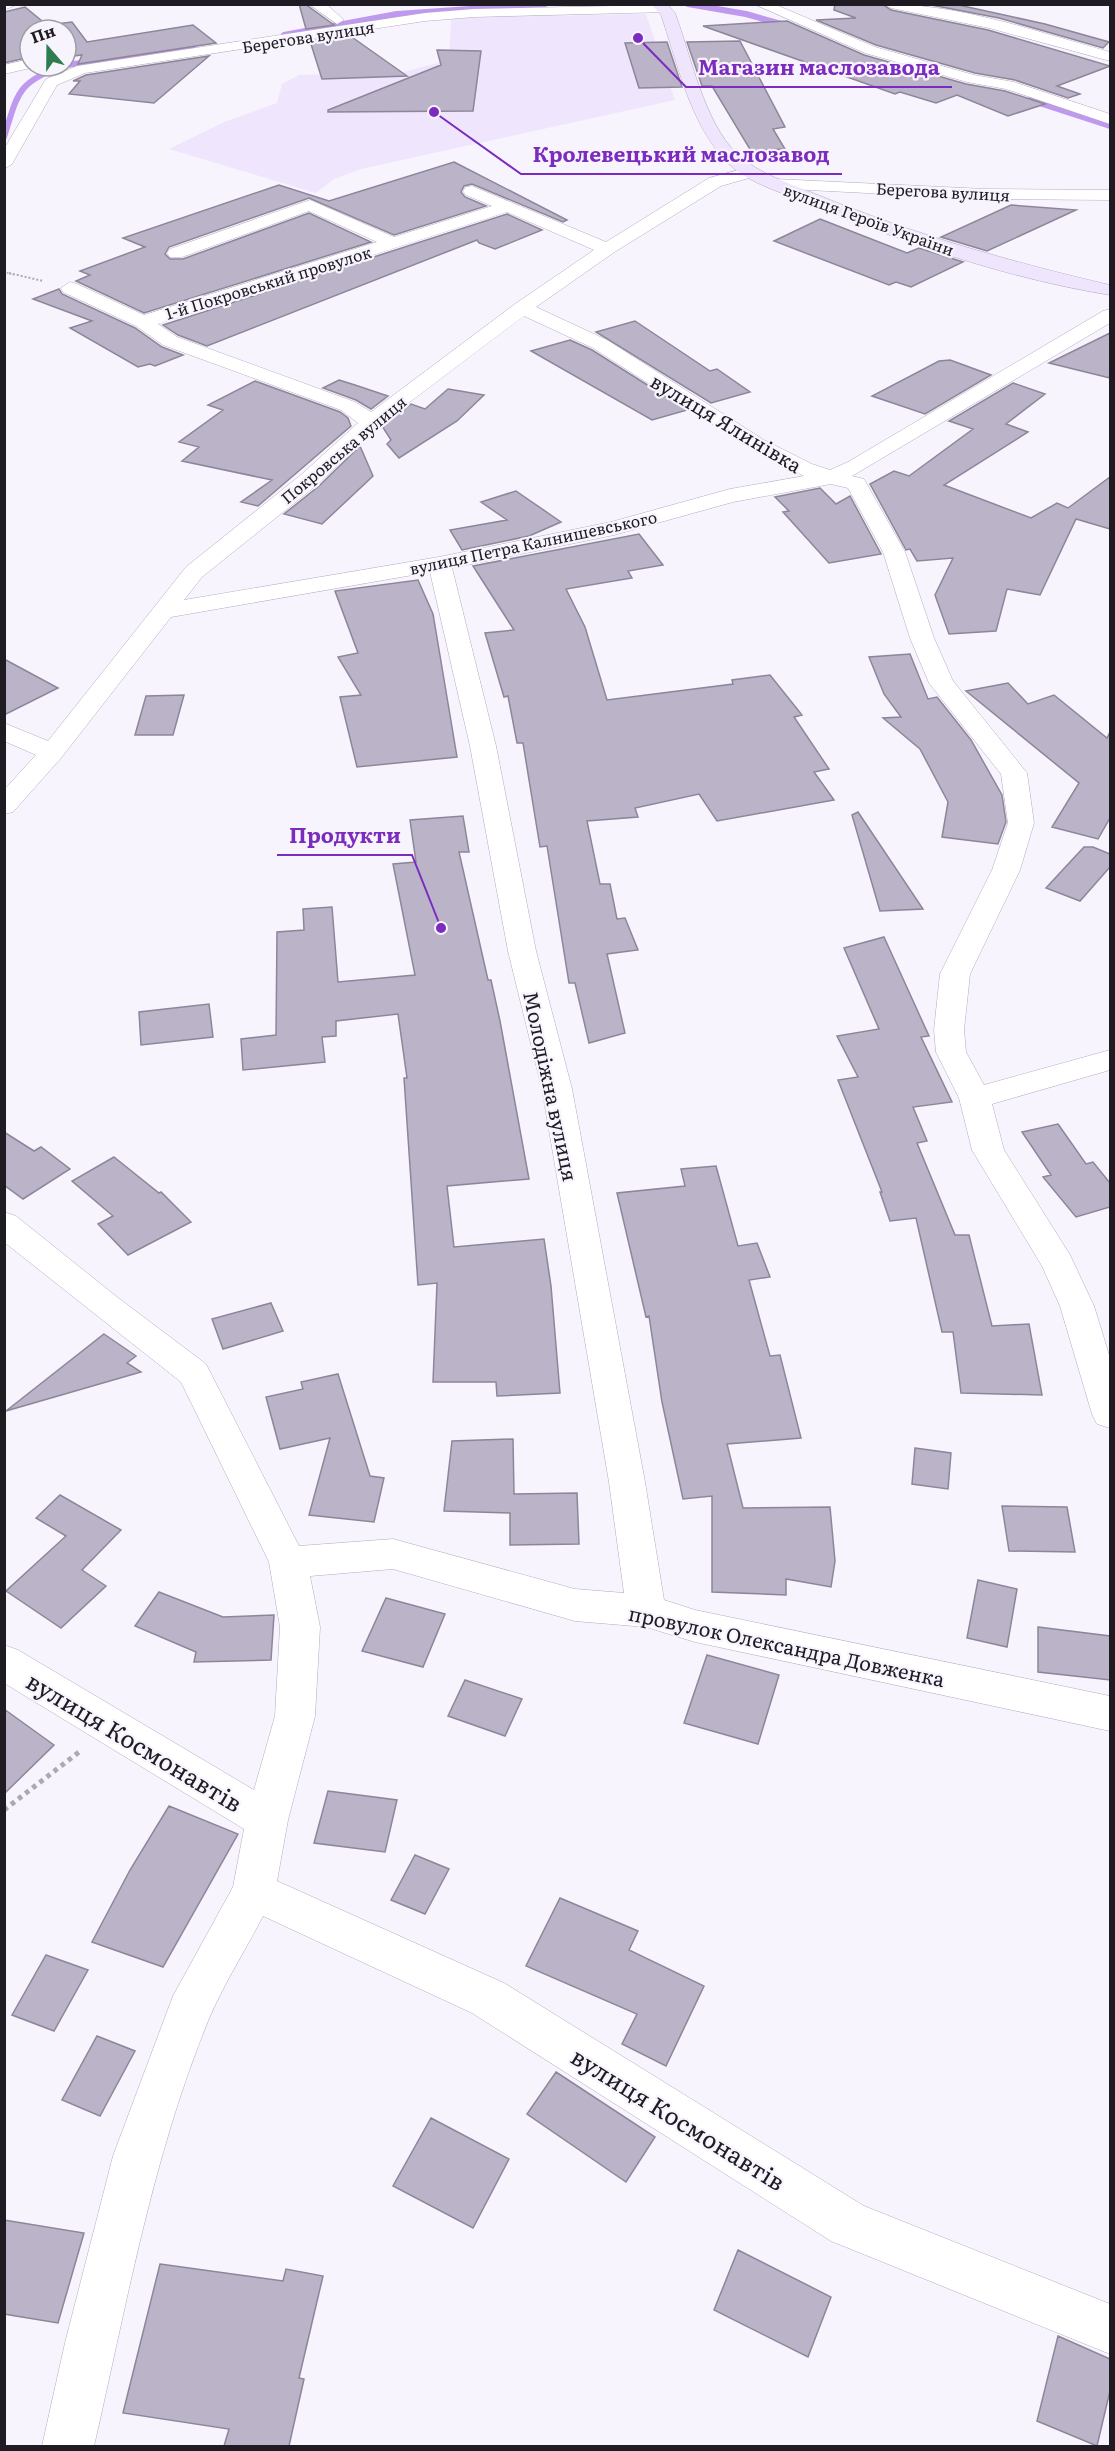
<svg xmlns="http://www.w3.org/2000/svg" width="1115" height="2451" font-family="Literata,serif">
<rect width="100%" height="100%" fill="#f7f4fd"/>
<path fill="#efe6fe" d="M646 14 675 100 361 169 334 179 316 193 169 149 224 122 277 103 282 84 299 75 403 72 449 60 451 18Z"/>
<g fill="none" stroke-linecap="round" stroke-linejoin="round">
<path stroke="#bf98ef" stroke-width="6" d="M688 4 746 14 781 24
M284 35 397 14 545 4
M66 65 193 49
M1030 100 1110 126
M4 137C18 94 16 83 62 66"/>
</g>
<path fill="#bbb3c8" stroke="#8e859a" stroke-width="1.5" d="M299 4H305L334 25 306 29Z
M835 4H882L891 10 988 30 1110 66 1057 86 1080 94 1068 98 1015 80 975 73 876 45 816 20 856 18 834 10Z
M926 4H954L1045 24 1109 42 1103 48 999 18Z
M25 7 47 25 72 22 87 42 193 25 216 43 78 64 82 55 66 57V30H30V57L4 63V12Z
M787 21 864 55 966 84 1005 91 1045 104 1008 116 957 95 936 103 900 92 895 94 703 26Z
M349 35 407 76 322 79 310 41Z
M740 41 785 127 773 129 785 149 751 151 712 86H702L687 42Z
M667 42 682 87 639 88 625 43Z
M437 50 481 51 473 111 328 112V110L441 65Z
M209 56 154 103 69 94 80 81H73L86 75Z
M454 162 567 220 563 222 472 184 464 186 461 192 465 197 486 206 394 235 309 198 169 247 165 254 170 259H183L309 213 371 242 144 313 76 281 90 275 80 271 145 247 123 238 279 185 329 201Z
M1011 205 1076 210 987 251 941 237Z
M507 214 542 230 495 249 479 243 477 240 207 346 178 335 163 325Z
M820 219 907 253 919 248 963 262 911 287 896 282 889 285 774 241Z
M59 289 62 294 135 328 162 347 183 355 155 366 150 364 138 367 70 328 92 321 33 299Z
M635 321 710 371 717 369 750 392 711 403 596 332Z
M1110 333V378L1049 363Z
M570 340 592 350 687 410 652 420 531 351Z
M950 360 991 375 925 414 872 396 939 361Z
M339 380 355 385 388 396 371 409 356 400 323 388Z
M255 381 340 412 348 418 351 426 258 506 241 502 272 480 182 461 199 447 179 442 223 410 208 405Z
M1013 383 1045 394 1006 424 1028 432 944 485 1031 518 1057 503 1068 508 1110 477V529L1076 519 1040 595 1007 589 996 631 949 634 935 595 953 558 917 561 910 549 906 550 870 484 894 471 909 476 973 429 949 421Z
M448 389 484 395 457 421 399 458 387 444 391 440 382 426 411 404 425 409Z
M360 446 373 476 322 524 284 514 319 486Z
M820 488 836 504 850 496 881 554 829 563 783 512 789 511 775 497Z
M516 491 561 522 529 536 462 550 450 530 507 520 481 502Z
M639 534 663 565 628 571 632 578 566 589 585 627 607 700 733 684 732 680 770 675 802 715 794 717 829 769 814 772 834 800 717 821 699 794 635 808 638 817 587 821 600 884H610L617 919 625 918 638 950 607 954 625 1033 589 1043 575 983H569L547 846 540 847 523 743H517L508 696 504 697 485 633 514 630 473 566Z
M418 580 433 614 457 757 357 767 340 697 361 695 338 657 358 653 335 591Z
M910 654 928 699 937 697 971 740 1002 795 1006 822 998 844 942 837 948 802 920 749 883 718 901 717 884 694 869 657Z
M4 659 58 688 4 715Z
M1008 683 1028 704 1054 695 1107 738 1110 732V818L1098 839 1052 827 1079 783 966 691Z
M184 695 173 735H135L146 696Z
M858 812 923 909 880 911 852 815Z
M463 816 469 852H459L488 980H491L500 1021 529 1179 447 1186 454 1247 544 1239 551 1286 560 1393 497 1396 496 1382H433L437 1283 418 1285 404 1078H407L398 1014 336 1021V1036L322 1037 325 1062 243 1070 241 1039 276 1035 277 932 304 930 303 909 332 907 338 982 415 975 393 864 416 862 410 820Z
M1084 847H1093L1110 854V867L1080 901 1046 888Z
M884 937 929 1036 921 1037 952 1102 913 1107 927 1141 917 1143 955 1235H969L992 1326 1029 1324 1042 1395 961 1393 953 1332H942L916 1218 890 1221 880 1192H882L838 1080 858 1077 837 1036 879 1029 844 948Z
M209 1004 213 1037 141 1045 139 1012Z
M1058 1124 1086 1164 1093 1162 1110 1183V1207L1076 1217 1043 1177 1051 1175 1022 1132Z
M4 1132 34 1151 41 1147 70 1169 23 1199 4 1185Z
M114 1157 159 1193 161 1192 191 1222 128 1255 98 1224 113 1216 72 1181Z
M716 1166 738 1246 757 1243 770 1277 749 1280 770 1356 780 1355 801 1438 727 1444 743 1508 830 1507 835 1561 831 1587 786 1579V1595L712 1592V1496L683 1499 662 1402 649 1316 646 1317 617 1193 685 1186 681 1169Z
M271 1303 283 1331 223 1349 212 1319Z
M104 1334 136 1356 127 1363 141 1372 6 1411Z
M338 1374 370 1476 384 1478 374 1522 309 1515 330 1438 280 1449 266 1397 303 1389 301 1382Z
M513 1439 514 1494 577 1493 579 1544 510 1545V1513L444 1511 452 1441Z
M915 1448 951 1453 948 1489 912 1484Z
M60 1495 121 1530 82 1570 106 1586 61 1628 6 1591 66 1536 36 1518Z
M1002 1506 1067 1507 1075 1552 1009 1551Z
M978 1580 1017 1589 1007 1647 967 1638Z
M159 1592 223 1617 274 1615 271 1660 194 1662 196 1652 135 1626Z
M386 1598 445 1614 423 1667 362 1651Z
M1038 1627 1110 1636V1680L1038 1672Z
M707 1655 779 1675 758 1744 684 1723Z
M465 1680 522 1699 505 1736 448 1716Z
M4 1709 54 1745 4 1794Z
M328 1791 397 1800 385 1852 314 1843Z
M169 1806 238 1834 163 1967 92 1942 130 1870Z
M415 1855 449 1869 425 1914 391 1900Z
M560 1898 638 1931 629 1950 704 1986 666 2066 622 2044 637 2014 526 1966Z
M46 1955 88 1970 54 2031 12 2015Z
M97 2036 135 2051 100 2116 62 2100Z
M556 2072 655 2137 626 2182 527 2114Z
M431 2118 509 2159 473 2228 393 2186Z
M4 2220 84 2233 58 2323 4 2314Z
M738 2250 831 2297 808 2357 714 2310Z
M160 2264 283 2281 286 2269 323 2276 299 2378 304 2379 289 2446H224L229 2429 123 2413Z
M1058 2336 1110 2359V2391L1097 2446 1037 2421Z"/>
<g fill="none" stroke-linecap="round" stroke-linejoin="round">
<defs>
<path id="street" d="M4 4H18L4 10Z
M309 4H326L344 20 337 24Z
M754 4H774L875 47 974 75 1014 82 1110 114V124L1006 89 967 82 865 53Z
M884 4C961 4 1037 32 1110 52V61L989 28 891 8Z
M663 5 668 6 670 9 668 12 474 17 425 21 85 73 57 85 12 164 4 169V149L46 79 77 66 425 13 474 9Z
M30 59V66L35 67 4 74V65Z
M750 167 758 172 756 176 721 186 613 253 536 307 607 340 764 440 812 464 830 470 848 462 1103 311 1110 309V323L852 476 864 479 905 552 934 638 953 681 1027 773 1034 823 1020 870 970 974 964 1030 966 1052 984 1085 1110 1050V1070L992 1104 1004 1150 1070 1255 1094 1306 1110 1358V1428L1097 1424 1092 1414 1060 1306 1042 1266 972 1150 959 1098 936 1052 934 1030 940 974 992 870 1008 823 1001 774 929 683 910 638 883 552 848 488 831 484 733 502 614 535 452 568 496 746 536 951 572 1089 645 1482 664 1600 695 1610 1110 1696V1731L695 1642 646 1627 575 1621 393 1569 310 1576 320 1627 315 1716 288 1820 277 1881 504 1983 864 2206 1110 2304V2354L831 2241 472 2013 263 1916C245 1951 223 1985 208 2021 152 2158 127 2303 94 2446H42L65 2343 113 2156 173 1996 233 1887 244 1829 4 1683V1645L18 1650 254 1790 275 1716 280 1627 269 1562 181 1382 4 1242V1212L16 1216 117 1297 206 1364 299 1546 393 1539 575 1589 624 1593 609 1482 542 1089 508 951 470 746 430 572 171 617 61 758 13 812 4 814V790L36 755 4 741V723L48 741 186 567 302 474 358 423 341 410 163 345 136 326 63 292 61 288 70 282 77 284 144 315 377 242 309 211 182 257H170L167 253 170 249 310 200 394 237 492 206 466 195 463 191 466 187 472 186 606 242 709 178ZM507 212 594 250 515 304 371 412 355 402 177 337 158 324ZM524 316 593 348 750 448 804 476 730 489 611 522 439 557 184 600 202 577 318 484 378 426Z
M775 179 985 189 1110 190V200L985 199 769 188 766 184 769 180Z"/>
<path id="secondary" d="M651 4H667L675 13C691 56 704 122 737 154 759 174 791 184 818 195 913 234 1011 262 1110 285V295C1006 278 901 242 803 201 777 191 743 181 724 159 689 120 678 64 661 15Z"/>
</defs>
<use href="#street" stroke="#b4abc1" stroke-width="1"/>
<use href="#secondary" stroke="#b4abc1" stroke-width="1"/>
<path stroke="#aca9b2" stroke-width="1.5" stroke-dasharray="1.5 1.5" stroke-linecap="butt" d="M4 272 15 275"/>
<path stroke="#aca9b2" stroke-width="2" stroke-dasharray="2 2" stroke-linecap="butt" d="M9 273 43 281"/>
<path stroke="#aca9b2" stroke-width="5" stroke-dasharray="4.5 4.5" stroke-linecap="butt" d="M4 1810 79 1752"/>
<use href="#street" fill="#fff" fill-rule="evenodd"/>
<use href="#secondary" fill="#efe5fc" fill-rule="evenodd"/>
</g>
<g text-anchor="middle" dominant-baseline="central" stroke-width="4.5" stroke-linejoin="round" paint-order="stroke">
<g font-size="16" fill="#1f1b23" stroke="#f7f4fd">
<text transform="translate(308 36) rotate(-9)">Берегова вулиця</text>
<text transform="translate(943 191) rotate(3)">Берегова вулиця</text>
<text transform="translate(869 219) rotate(20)">вулиця Героїв України</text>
<text transform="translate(268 282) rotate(-17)">1-й Покровський провулок</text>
<text transform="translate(343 449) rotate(-40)">Покровська вулиця</text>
<text transform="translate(533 542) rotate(-12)">вулиця Петра Калнишевського</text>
</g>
<g font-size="20" fill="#1f1b23" stroke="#f7f4fd">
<text transform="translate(727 422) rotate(31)">вулиця Ялинівка</text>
<text transform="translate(552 1086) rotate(78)">Молодіжна вулиця</text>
<text transform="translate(787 1645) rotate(12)">провулок Олександра Довженка</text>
</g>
<g font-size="24" fill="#1f1b23" stroke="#f7f4fd">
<text transform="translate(135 1741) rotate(31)">вулиця Космонавтів</text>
<text transform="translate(679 2118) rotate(32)">вулиця Космонавтів</text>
</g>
</g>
<path fill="none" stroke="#7b2cbf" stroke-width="2" d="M638 38L686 87H952M434 112L521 174H842M441 928L412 855H277"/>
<g fill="#7b2cbf" stroke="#f7f4fd" stroke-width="2">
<circle cx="638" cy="38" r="6"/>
<circle cx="434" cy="112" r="6"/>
<circle cx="441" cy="928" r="6"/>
</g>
<g font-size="21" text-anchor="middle" font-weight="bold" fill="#7b2cbf" stroke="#f7f4fd" stroke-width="4.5" stroke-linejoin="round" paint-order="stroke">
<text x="819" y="75">Магазин маслозавода</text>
<text x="681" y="162">Кролевецький маслозавод</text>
<text x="345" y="843">Продукти</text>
</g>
<rect width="1115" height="2451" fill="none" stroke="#1f1b23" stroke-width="12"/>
<g transform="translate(48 48) rotate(340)"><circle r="28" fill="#f7f4fd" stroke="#a19da6" stroke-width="1.5"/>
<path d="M0-4.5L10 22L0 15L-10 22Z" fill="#2e7d4e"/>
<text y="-9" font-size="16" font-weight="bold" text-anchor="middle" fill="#1f1b23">Пн</text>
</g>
</svg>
